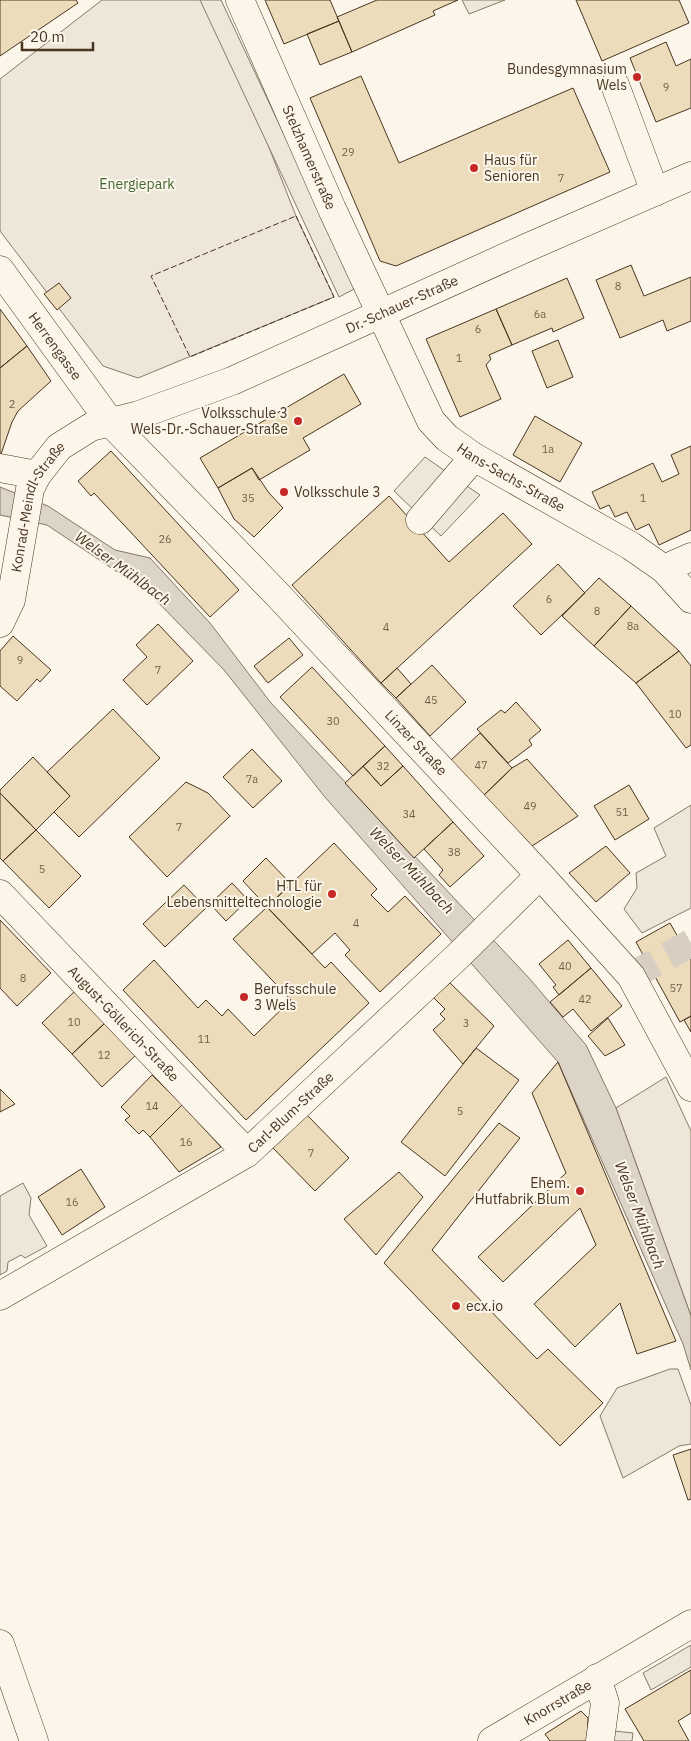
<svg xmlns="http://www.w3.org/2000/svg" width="691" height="1741" font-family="'IBM Plex Sans',sans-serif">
<rect width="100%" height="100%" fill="#fbf6e9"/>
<path fill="#ede6d9" stroke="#887966" d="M102 0H211L296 216 334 297 138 378 103 366 0 231V79Z
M666 1077 691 1131V1316L616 1108Z"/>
<path fill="#ede7d9" stroke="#887966" d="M200 0H221L356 288 339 297Z
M462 0H505L469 14Z
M425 457 480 495 441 536 394 491Z
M691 805V908L642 933 624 909 637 888 636 873 666 856 654 828Z
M23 1183 31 1198 29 1215 47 1246 25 1258 21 1255 8 1262 7 1271 0 1275V1196Z
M670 1369H678L691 1405V1444L679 1446 623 1478 600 1416 617 1388Z
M691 1645V1667L651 1690 643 1673Z
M614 1731 633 1733 632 1741H613Z"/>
<path fill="#dcd4c6" stroke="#887966" d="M0 487 48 506 115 550 150 558 210 623 271 703 529 978 586 1045 616 1108 691 1316V1370L683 1344 558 1062 324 796 224 670 149 593 47 525 0 515Z"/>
<path fill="#ecdcbc" stroke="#4a3520" d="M0 0H76L78 3 0 56Z
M265 0H330L339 21 284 44Z
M377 0H458L433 11 435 15 352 52 337 17Z
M576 0H679L689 23 602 61Z
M339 21 352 52 320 65 307 34Z
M666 42 676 66 691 59V108L656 122 630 58Z
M361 76 399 163 573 88 610 172 396 266 380 261 310 98Z
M631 265 644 296 691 277V321L667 331 663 320 620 338 596 280Z
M567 278 584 318 553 332 552 328 512 345 496 309Z
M59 283 71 298 57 310 44 294Z
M0 309 27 346 0 368Z
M496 309 512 345 489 355 491 359 486 365 501 399 460 417 426 339Z
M558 340 573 377 547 388 532 351Z
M27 346 51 381 18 411 12 422 0 457V368Z
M344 374 361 404 303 438 310 450 259 480 252 468 218 488 200 458Z
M535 416 582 443 560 482 513 455Z
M691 446V530L659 545 649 524 636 530 627 512 615 517 609 505 600 509 592 492 653 463 662 482 679 474 671 455Z
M111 451 239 590 210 617 94 493 91 496 78 481Z
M252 468 269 493 283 508 254 537 234 519 218 488Z
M389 496 449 562 503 513 532 544 381 683 292 585Z
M558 564 585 593 541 635 513 606Z
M599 578 631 606 594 646 562 616Z
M631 606 679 651 636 683 594 646Z
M158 624 193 661 147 705 123 680 147 657 136 645Z
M13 636 51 670 40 682 37 679 17 701 0 686V651Z
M289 638 303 655 268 683 254 666Z
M679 651 691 666V745L686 748 636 683Z
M432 665 466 702 430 736 396 698Z
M312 667 385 746 353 776 280 697Z
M397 668 411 684 396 698 381 683Z
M516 702 541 730 529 740 532 745 508 763 477 729 501 710 505 713Z
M113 709 160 758 79 837 54 812 70 796 47 772Z
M480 733 512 768 482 797 449 762Z
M385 746 403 766 381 786 363 766Z
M252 749 282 781 253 808 223 777Z
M33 757 70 796 36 830 0 793V790Z
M527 759 578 816 529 848 482 797 512 768Z
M363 766 381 786 403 766 453 822 414 858 345 783Z
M186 782 208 793 230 816 167 877 129 837Z
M629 785 649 819 615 840 594 806Z
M0 793 36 830 3 861 0 858Z
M453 822 484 856 450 887 439 875 443 870 424 849Z
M36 830 81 876 49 908 3 861Z
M334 843 377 889 371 895 388 912 405 896 441 934 380 992 345 955 350 950 335 933 312 954 267 907Z
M606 846 630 873 596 902 569 873Z
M266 858 291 884 267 907 243 881Z
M232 883 248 900 226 921 210 904Z
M184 885 206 908 165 947 143 924Z
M267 907 325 968 331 962 369 1003 246 1120 123 990 154 960 198 1008 206 1000 222 1016 228 1009 254 1036 291 1000 233 939Z
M0 920 51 973 17 1006 0 988Z
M670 923 691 960V1016L680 1022 636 942Z
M568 940 591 968 559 995 553 987 556 985 539 964Z
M591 968 622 1006 591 1031 573 1009 563 1017 550 1002Z
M450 983 494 1026 463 1064 433 1030 445 1019 440 1014 445 1009 433 997Z
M76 990 106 1022 72 1054 42 1023Z
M691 1016V1032L684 1020Z
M608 1018 625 1045 605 1056 588 1036Z
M106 1022 136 1055 102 1087 72 1054Z
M476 1048 519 1080 445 1176 401 1142Z
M558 1062 676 1341 637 1354 620 1303 575 1347 534 1304 596 1245 580 1208 503 1282 478 1257 566 1173 532 1093Z
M152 1075 182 1105 150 1137 143 1130 139 1134 125 1120 130 1116 121 1107Z
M0 1089 15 1104 0 1112Z
M182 1105 221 1147 179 1172 150 1137Z
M307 1115 349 1158 315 1191 273 1148Z
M499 1123 520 1138 432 1250 537 1359 548 1349 603 1403 560 1446 384 1263Z
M81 1169 105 1207 62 1235 38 1197Z
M399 1172 423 1197 376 1255 344 1219Z
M691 1449V1499L688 1500 673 1455Z
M691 1670V1713L678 1721 689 1741H644L625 1709Z
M581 1711 588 1718 587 1741H550L545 1734Z"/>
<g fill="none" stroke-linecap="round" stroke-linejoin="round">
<path stroke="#d8cfc1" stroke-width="28" stroke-dasharray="28 14" stroke-linecap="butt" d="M631 976 691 943"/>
<defs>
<g id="minor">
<path d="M615 85 655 192"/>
<path id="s1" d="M0 270 110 422 275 592 540 875 631 976 691 1087"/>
<path d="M0 468 37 475"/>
<path d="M420 520 474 457"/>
<path d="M664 569 691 557"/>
<path id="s2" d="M0 623 11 600 30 489 37 475 59 447 91 427 139 415 232 381 526 248 691 176"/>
<path id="s3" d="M0 894 247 1153"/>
<path id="s4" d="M0 1296 247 1153 458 956 540 875"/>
<path d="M0 1644 34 1741"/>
<path d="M597 1678 605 1703 600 1741"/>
<path id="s5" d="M492 1741 691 1624"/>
</g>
<g id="major">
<path id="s6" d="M240 0 332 209 431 421 447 438 474 457 631 546 664 569 691 599"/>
</g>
</defs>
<use href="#minor" stroke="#4a3520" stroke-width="29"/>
<use href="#major" stroke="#4a3520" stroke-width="29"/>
<use href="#minor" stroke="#fbf6e9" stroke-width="28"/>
<use href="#major" stroke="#fbf6e9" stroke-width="28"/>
<path stroke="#4a3520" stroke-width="1" stroke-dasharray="6 2.5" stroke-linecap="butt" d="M296 216 334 297 190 357 151 276Z"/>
</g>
<g fill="#c62828" stroke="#fbf6e9" stroke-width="2">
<circle cx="637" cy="77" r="5"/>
<circle cx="474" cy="168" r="5"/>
<circle cx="298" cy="421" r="5"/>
<circle cx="284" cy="492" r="5"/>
<circle cx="332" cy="894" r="5"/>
<circle cx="244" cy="997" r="5"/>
<circle cx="580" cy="1191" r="5"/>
<circle cx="456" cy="1306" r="5"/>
</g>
<g text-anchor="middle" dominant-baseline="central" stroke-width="4" stroke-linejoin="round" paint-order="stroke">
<g font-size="11" fill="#725f47">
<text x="666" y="87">9</text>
<text x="348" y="152">29</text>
<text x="561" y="178">7</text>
<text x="618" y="286">8</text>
<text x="540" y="314">6a</text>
<text x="478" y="329">6</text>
<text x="459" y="358">1</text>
<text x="12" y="404">2</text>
<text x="548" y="449">1a</text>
<text x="248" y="498">35</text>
<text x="643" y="498">1</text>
<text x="165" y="539">26</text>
<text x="549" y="599">6</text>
<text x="597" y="611">8</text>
<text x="633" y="626">8a</text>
<text x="386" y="627">4</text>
<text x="20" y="660">9</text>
<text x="158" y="670">7</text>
<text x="431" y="700">45</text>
<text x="675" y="714">10</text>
<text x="333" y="721">30</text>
<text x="481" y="765">47</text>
<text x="383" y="766">32</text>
<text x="252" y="779">7a</text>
<text x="530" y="806">49</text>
<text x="622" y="812">51</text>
<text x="409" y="814">34</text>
<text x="179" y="827">7</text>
<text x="454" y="852">38</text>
<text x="42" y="869">5</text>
<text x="356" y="923">4</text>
<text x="565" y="966">40</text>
<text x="23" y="978">8</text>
<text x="676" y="988">57</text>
<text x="585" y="999">42</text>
<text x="74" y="1022">10</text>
<text x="466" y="1023">3</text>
<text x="204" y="1039">11</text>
<text x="104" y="1055">12</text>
<text x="152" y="1106">14</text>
<text x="460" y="1111">5</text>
<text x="186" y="1142">16</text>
<text x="311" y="1153">7</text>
<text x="72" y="1202">16</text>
</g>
<g font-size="14" fill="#4a3520" stroke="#fbf6e9" text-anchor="end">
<text x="627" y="69">Bundesgymnasium<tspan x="627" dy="16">Wels</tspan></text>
<text x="484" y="160" text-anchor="start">Haus für<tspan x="484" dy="16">Senioren</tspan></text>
<text x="288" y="413">Volksschule 3<tspan x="288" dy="16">Wels-Dr.-Schauer-Straße</tspan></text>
<text x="294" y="492" text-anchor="start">Volksschule 3</text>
<text x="322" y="886">HTL für<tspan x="322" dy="16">Lebensmitteltechnologie</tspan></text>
<text x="254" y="989" text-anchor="start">Berufsschule<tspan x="254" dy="16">3 Wels</tspan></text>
<text x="570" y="1183">Ehem.<tspan x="570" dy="16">Hutfabrik Blum</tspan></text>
<text x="466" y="1306" text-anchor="start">ecx.io</text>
</g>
<g font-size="14" fill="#4a3520" stroke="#fbf6e9">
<text stroke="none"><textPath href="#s6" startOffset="172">Stelzhamerstraße</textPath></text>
<text stroke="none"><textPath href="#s2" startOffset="562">Dr.-Schauer-Straße</textPath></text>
<text stroke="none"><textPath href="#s1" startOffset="94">Herrengasse</textPath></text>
<text stroke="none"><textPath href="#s6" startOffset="561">Hans-Sachs-Straße</textPath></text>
<text stroke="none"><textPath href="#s2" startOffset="124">Konrad-Meindl-Straße</textPath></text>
<text stroke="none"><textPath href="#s1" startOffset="631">Linzer Straße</textPath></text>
<text stroke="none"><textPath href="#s3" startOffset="179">August-Göllerich-Straße</textPath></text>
<text stroke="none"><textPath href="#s4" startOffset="345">Carl-Blum-Straße</textPath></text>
<text stroke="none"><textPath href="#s5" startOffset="76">Knorrstraße</textPath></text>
</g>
<g font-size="14" fill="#436837" stroke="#fbf6e9">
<text x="137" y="184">Energiepark</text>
</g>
<g font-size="15" font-style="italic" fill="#4a3520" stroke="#fbf6e9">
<text transform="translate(123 568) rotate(36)">Welser Mühlbach</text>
<text transform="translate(412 870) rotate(46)">Welser Mühlbach</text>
<text transform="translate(640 1215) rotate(69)">Welser Mühlbach</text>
</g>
</g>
<path d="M22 42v8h71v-8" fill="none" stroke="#4a3520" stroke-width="2.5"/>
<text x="30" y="42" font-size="15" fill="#4a3520" stroke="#fbf6e9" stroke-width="4" paint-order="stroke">20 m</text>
</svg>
